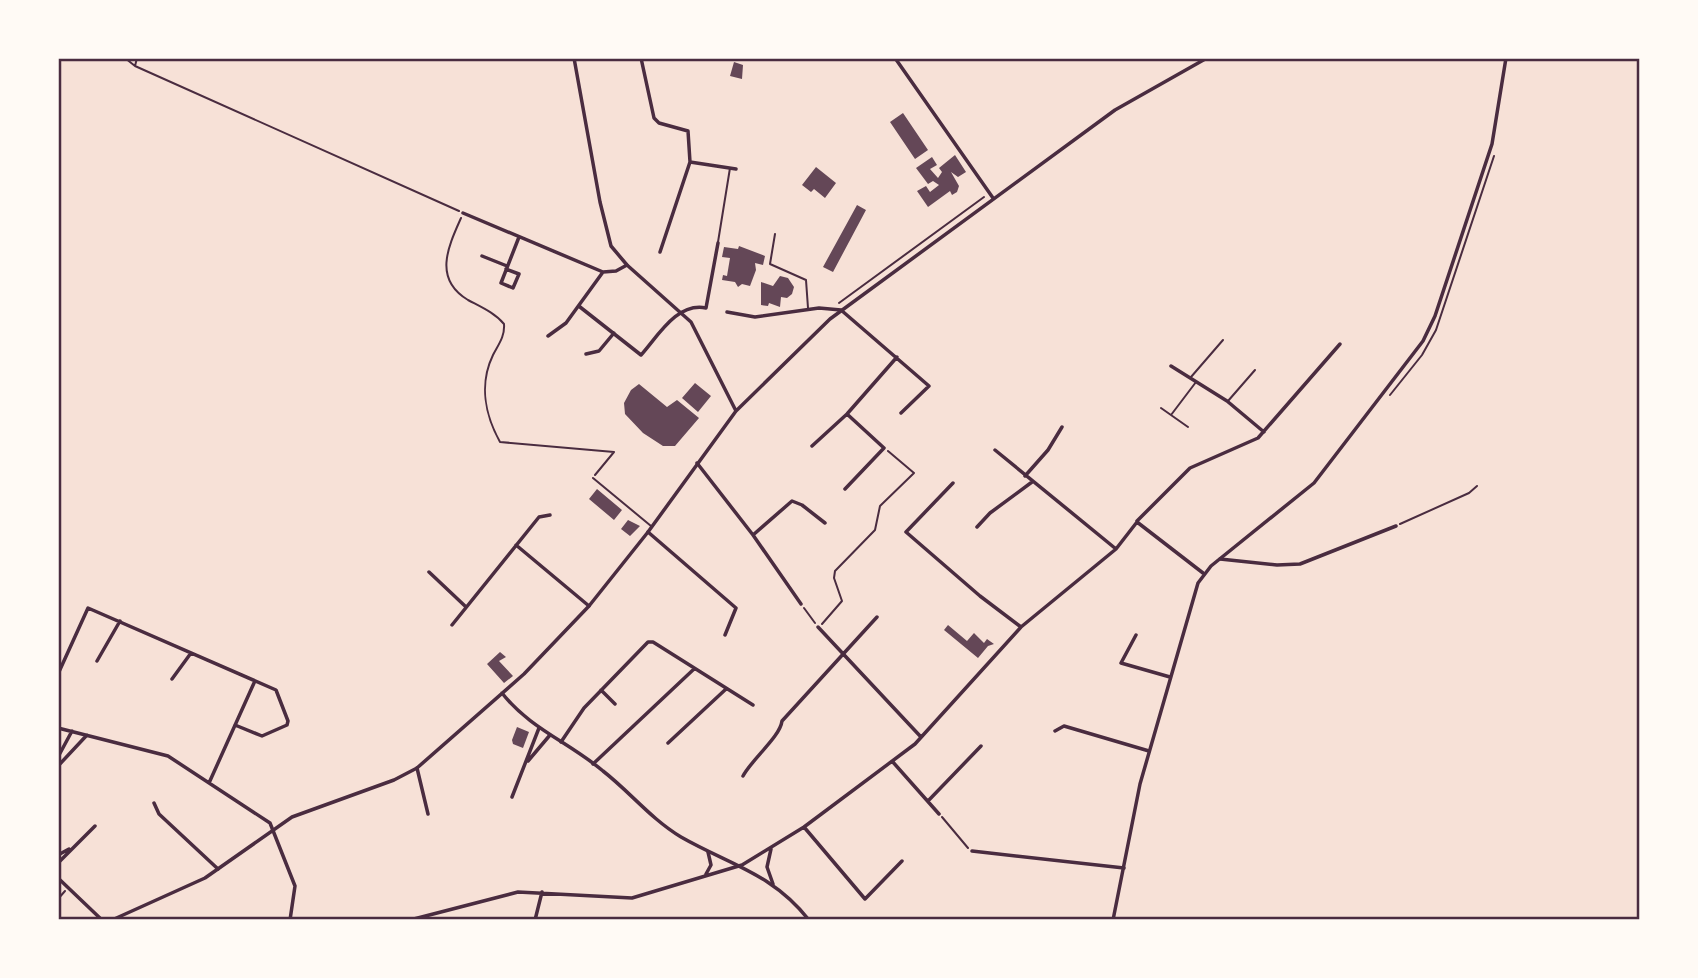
<svg xmlns="http://www.w3.org/2000/svg" width="1698" height="978" font-family="Inter,sans-serif">
<rect width="100%" height="100%" fill="#f7e1d7"/>
<path fill="#644757" d="M734 62 743 65 742 79 730 76Z
M903 113 928 150 915 159 890 122Z
M955 155 966 172 958 177 951 172 959 186 957 192 952 195 950 191 928 207 917 191 926 186 930 192 939 185 933 181 928 184 916 168 932 157 937 165 930 169 938 178 942 172 939 168Z
M816 167 836 183 825 198 814 189 811 192 802 185Z
M857 205 866 210 833 272 823 267Z
M739 246 765 256 763 265 755 263 756 270 750 286 742 284 738 287 735 282 722 280 723 275 727 276 730 258 722 257 724 247 738 249Z
M780 276 788 278 794 287 792 294 787 298 781 297 780 307 769 303 768 306 761 305V282L773 286Z
M695 383 711 396 698 412 682 398Z
M639 384 667 407 677 400 699 418 675 446H663L643 433 625 414 624 403 631 390Z
M597 489 622 510 614 520 589 499Z
M628 520 640 526 630 536 621 529Z
M948 625 967 641 974 633 984 643 987 639 994 644 988 646 978 658 944 630Z
M500 652 506 657 499 661 513 676 504 683 487 664Z
M517 727 529 732 523 748 513 744 512 740Z"/>
<g fill="none" stroke-linecap="round" stroke-linejoin="round">
<path stroke="#4a2c40" stroke-width="2" d="M125 58 135 66 459 211
M135 66 137 58
M461 218C448 247 433 279 468 300 481 307 495 313 504 324 505 337 498 345 493 355 479 384 485 415 500 442L614 452
M839 303 984 197
M1390 395 1422 355 1436 330 1494 156
M595 475 614 452
M1400 524 1469 493 1477 486
M804 608 815 623
M822 624 842 601 834 578 835 571 875 530 880 506 914 473 888 451
M942 817 968 848
M58 899 65 891"/>
<path stroke="#4a2c40" stroke-width="2" d="M775 234 770 264 806 280 808 308
M718 242 730 168
M1191 377 1223 340
M1228 401 1255 370
M1161 408 1188 427
M1171 415 1196 382
M593 478 651 526"/>
<path stroke="#4a2c40" stroke-width="3.5" d="M641 58 654 118 659 123 688 131 690 162 736 169
M895 58 993 198
M463 213 603 272 616 271 627 265
M660 252 690 162
M482 256 507 266
M506 269 519 274 513 288 501 283 519 237
M580 307 641 355C658 336 677 302 706 308L718 243
M727 312 755 317 819 308 841 310 929 386 901 413
M548 336 566 323 603 272
M586 354 599 351 614 333
M1171 366 1227 401 1264 432
M812 446 847 414 897 357
M995 450 1116 549
M697 463 753 535 801 604
M1025 476 1048 450 1062 427
M953 483 906 532 980 596 1021 627
M845 489 884 448 847 414
M1137 521 1190 468 1258 438 1340 344
M977 527 990 513 1032 482
M648 532 736 608 725 635
M753 535 792 501 802 505 825 523
M516 545 589 606
M1220 559 1277 565 1300 564 1396 526
M429 572 465 606
M452 625 539 517 550 515
M818 627 921 737
M1136 635 1121 663 1170 677
M97 661 120 621
M58 674 88 608 276 690 288 721 287 725 262 736 235 725
M172 679 191 653
M601 690 615 704
M58 728 168 756 270 823 295 886 290 920
M1055 731 1064 726 1149 751
M561 742 584 708 648 642H653L753 705
M668 743 726 689
M58 757 72 731
M528 761 550 735
M892 761 939 814
M593 764 694 669
M58 766 87 735
M417 768 428 814
M743 776C752 759 780 737 782 721L877 617
M209 783 254 683
M512 797 539 728
M928 801 981 746
M154 803 159 814 218 869
M804 827 865 899 902 861
M771 849 767 867 773 884
M972 851 1124 868
M58 855 69 849
M58 863 95 826
M706 874 711 865 708 852
M58 878 102 920
M410 920 518 892 632 898 742 865 804 827 915 744 1021 627 1116 549 1137 522 1203 573
M535 920 542 892"/>
<path stroke="#4a2c40" stroke-width="3.5" d="M574 58 600 202 611 246 627 265 691 322 736 411
M502 693C529 728 570 743 603 771 630 792 651 819 681 837 730 865 772 873 809 920
M112 920 205 878 292 817 394 780 417 768 524 674 589 606 648 532 736 411 830 319 1115 110 1207 58
M1113 920 1140 784 1198 583 1211 566 1314 483 1423 341 1435 316 1492 144 1506 58"/>
</g>
<rect width="1698" height="978" fill="none" stroke="#fffaf5" stroke-width="119"/>
<rect x="60" y="60" width="1578" height="858" fill="none" stroke="#4a2c40" stroke-width="2.5"/>
</svg>
